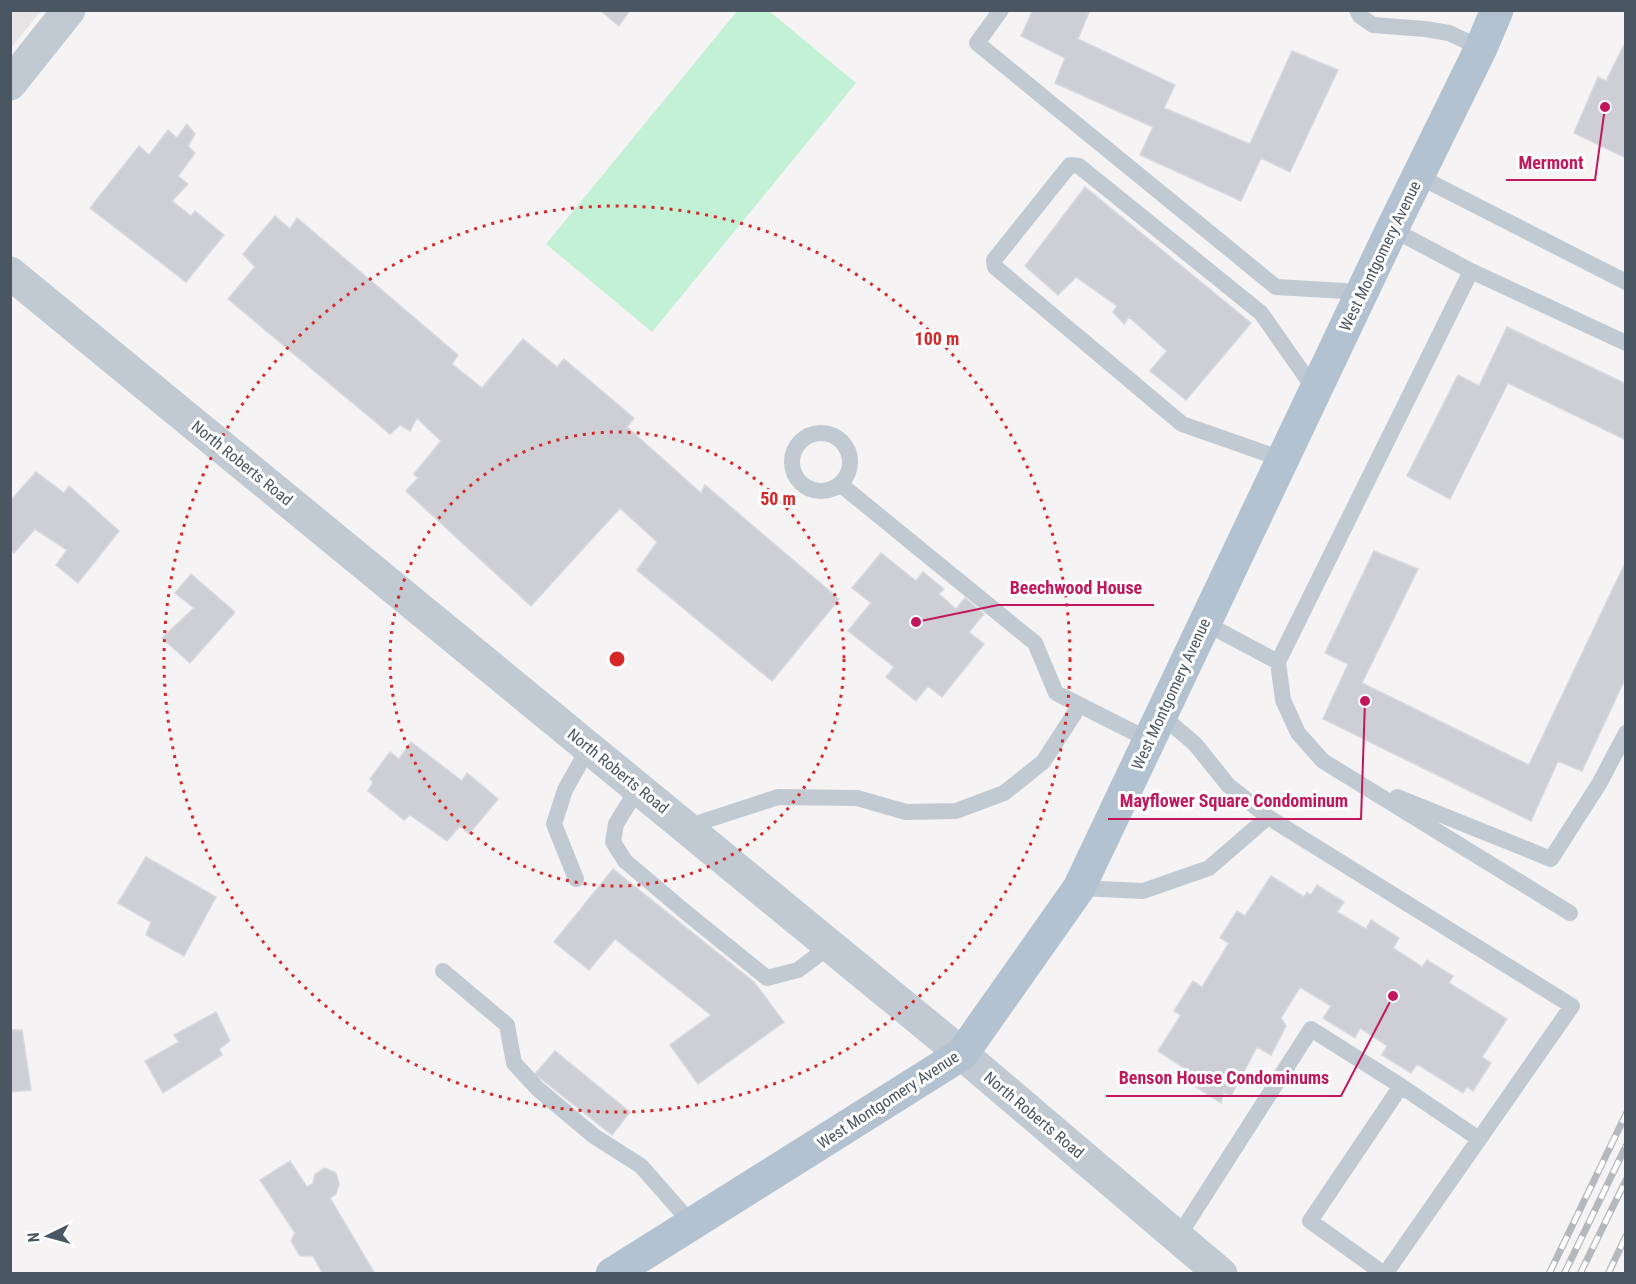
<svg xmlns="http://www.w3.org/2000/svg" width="1636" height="1284" font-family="'Roboto Condensed',sans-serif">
<rect width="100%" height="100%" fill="#f5f3f3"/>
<path fill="#e6e4e5" d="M11 10 41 11 11 48 10 11Z"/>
<path fill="#c3f1d5" d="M738 10 769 11 856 83 652 332 546 244Z"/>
<path fill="#cdcfd5" stroke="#d7d9de" stroke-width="1.5" d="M600 10H630L619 26Z
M1033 10H1090L1078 39 1175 85 1164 108 1250 144 1292 51 1338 70 1290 172 1261 158 1241 201 1140 155 1153 127 1055 83 1065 58 1021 36Z
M1626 41V158L1574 133 1598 77 1606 81Z
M187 124 195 134 188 146 195 153 178 176 188 184 172 201 191 216 195 211 224 235 186 282 90 208 139 146 149 155 168 130 177 138Z
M1085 187 1251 323 1186 400 1150 371 1167 351 1129 317 1124 324 1113 312 1117 306 1076 277 1058 295 1025 266Z
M275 216 290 229 297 218 458 355 452 364 482 388 523 339 557 367 564 359 634 418 627 427 701 493 705 485 839 599 772 681 637 570 657 542 620 508 531 606 406 491 418 478 414 474 441 441 417 418 410 431 400 425 390 434 228 299 255 267 243 254Z
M1507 327 1626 384V440L1508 383 1450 499 1407 476 1458 375 1479 386Z
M36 472 64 493 69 486 119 531 78 583 56 565 67 550 35 529 14 553 10 550V501Z
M1374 551 1418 569 1362 683 1529 765 1626 561V677L1582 771 1558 761 1531 821 1323 719 1348 664 1325 653Z
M881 553 916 581 923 572 944 589 939 594 956 609 965 598 984 614 969 632 984 644 942 697 928 686 916 701 886 677 894 667 848 631 871 603 852 588Z
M191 574 235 612 190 663 162 638 194 608 175 593Z
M411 742 462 781 467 773 498 799 469 834 460 826 447 841 410 815 404 820 368 791 373 782 370 779 390 752 399 759Z
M146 857 216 897 184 956 146 935 151 922 118 903Z
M613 869 754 982 784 1022 698 1084 670 1045 711 1015 615 939 589 970 554 942Z
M1271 876 1304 897 1307 892 1311 895 1317 885 1344 902 1337 912 1366 929 1371 920 1399 938 1393 948 1422 967 1427 960 1453 976 1449 983 1507 1019 1482 1057 1491 1063 1473 1091 1467 1087 1463 1093 1417 1064 1411 1073 1382 1055 1387 1046 1360 1028 1355 1038 1323 1018 1331 1006 1300 987 1281 1018 1286 1026 1271 1055 1257 1047 1231 1096 1224 1092 1221 1103 1193 1085 1198 1077 1158 1051 1181 1015 1174 1011 1193 981 1202 987 1229 943 1220 938 1237 911 1245 916Z
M216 1012 230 1041 219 1049 222 1055 163 1093 145 1061 179 1042 174 1035Z
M10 1030H22L31 1090 10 1092Z
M555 1051 630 1112 612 1135 535 1074Z
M290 1161 307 1187 313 1183 315 1174 325 1168 336 1173 339 1184 336 1194 330 1198 375 1274H323L313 1256H300L291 1241 295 1233 260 1180Z"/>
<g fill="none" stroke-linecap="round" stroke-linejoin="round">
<path stroke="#c1cad2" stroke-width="16" d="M1001 10 977 43 1276 287 1362 292
M1357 10 1360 16 1373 25 1425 29 1449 33 1481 48
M1418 176 1626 282
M1392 229 1471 271 1626 343
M1471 271 1278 662 1283 700 1298 733 1323 761 1570 913
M792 462a29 29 0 1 1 58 0a29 29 0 1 1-58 0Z
M1282 459 1182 424 995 267 994 260 1070 165 1079 166 1261 313 1315 390
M840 484 1035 643 1056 693 1149 740
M1205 623 1278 662
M1161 715 1195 744 1228 785 1268 817 1572 1006 1385 1274
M638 788 616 824 613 842 625 861 689 915 767 978 798 970 830 946
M1397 797 1551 859 1599 784 1626 733
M686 827 778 797 857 798 906 812 956 811 1004 793 1043 762 1080 705
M576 879 554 824 565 790 589 747
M1079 888 1143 891 1209 868 1268 817
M443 971 507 1025 514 1063 538 1089 594 1136 641 1166 692 1224
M1178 1237 1311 1029 1401 1086
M1384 1274 1310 1221 1401 1086 1479 1139"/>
<path stroke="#c1cad2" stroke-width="33" d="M10 84 69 10
M10 273 962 1054 1221 1274"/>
<path stroke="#b3c2d1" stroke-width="33" d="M612 1274 962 1054 1079 888 1392 229 1481 48 1497 10"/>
<defs>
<path id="rail" d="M1549 1274 1626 1114
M1564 1274 1626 1146
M1580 1274 1626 1180
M1608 1274 1626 1236"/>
</defs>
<use href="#rail" stroke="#b5b8bd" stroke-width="7"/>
<use href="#rail" stroke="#fff" stroke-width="4.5" stroke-dasharray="14" stroke-linecap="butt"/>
</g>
<g fill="none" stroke="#d62828" stroke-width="3" stroke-dasharray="3 6">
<circle cx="617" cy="659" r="227"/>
<circle cx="617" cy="659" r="453"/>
</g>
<g text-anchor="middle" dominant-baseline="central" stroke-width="6" stroke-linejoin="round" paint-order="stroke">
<g font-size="16" fill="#4a5661" stroke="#fff">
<text transform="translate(1380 256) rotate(-64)">West Montgomery Avenue</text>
<text transform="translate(242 463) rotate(39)">North Roberts Road</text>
<text transform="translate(1171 694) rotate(-65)">West Montgomery Avenue</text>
<text transform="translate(618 771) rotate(39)">North Roberts Road</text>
<text transform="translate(888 1100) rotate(-33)">West Montgomery Avenue</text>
<text transform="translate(1034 1115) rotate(40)">North Roberts Road</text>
</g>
</g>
<circle cx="617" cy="659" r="9" fill="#d62828" stroke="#fff" stroke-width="3"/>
<g font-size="18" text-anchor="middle" font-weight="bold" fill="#d62828" stroke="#fff" stroke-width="6" stroke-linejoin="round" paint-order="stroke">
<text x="937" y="345">100 m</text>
<text x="778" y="505">50 m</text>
</g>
<path fill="none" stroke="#c2185b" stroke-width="2" d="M1605 107L1595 180H1506M916 622L998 605H1154M1365 701L1361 819H1108M1393 996L1341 1096H1106"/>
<g fill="#c2185b" stroke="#fff" stroke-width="2">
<circle cx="1605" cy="107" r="6"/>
<circle cx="916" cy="622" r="6"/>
<circle cx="1365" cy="701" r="6"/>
<circle cx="1393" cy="996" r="6"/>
</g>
<g font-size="18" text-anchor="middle" font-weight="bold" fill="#c2185b" stroke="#fff" stroke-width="6" stroke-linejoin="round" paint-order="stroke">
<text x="1551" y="169">Mermont</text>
<text x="1076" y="594">Beechwood House</text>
<text x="1234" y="807">Mayflower Square Condominum</text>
<text x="1224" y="1084">Benson House Condominums</text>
</g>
<rect width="1636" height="1284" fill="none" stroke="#4a5661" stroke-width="24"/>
<g transform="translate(48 1236) rotate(265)" stroke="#ffffff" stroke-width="4.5" paint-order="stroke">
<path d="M0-4.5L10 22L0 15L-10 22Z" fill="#4a5661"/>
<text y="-9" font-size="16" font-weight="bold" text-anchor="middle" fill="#4a5661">N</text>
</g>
</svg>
